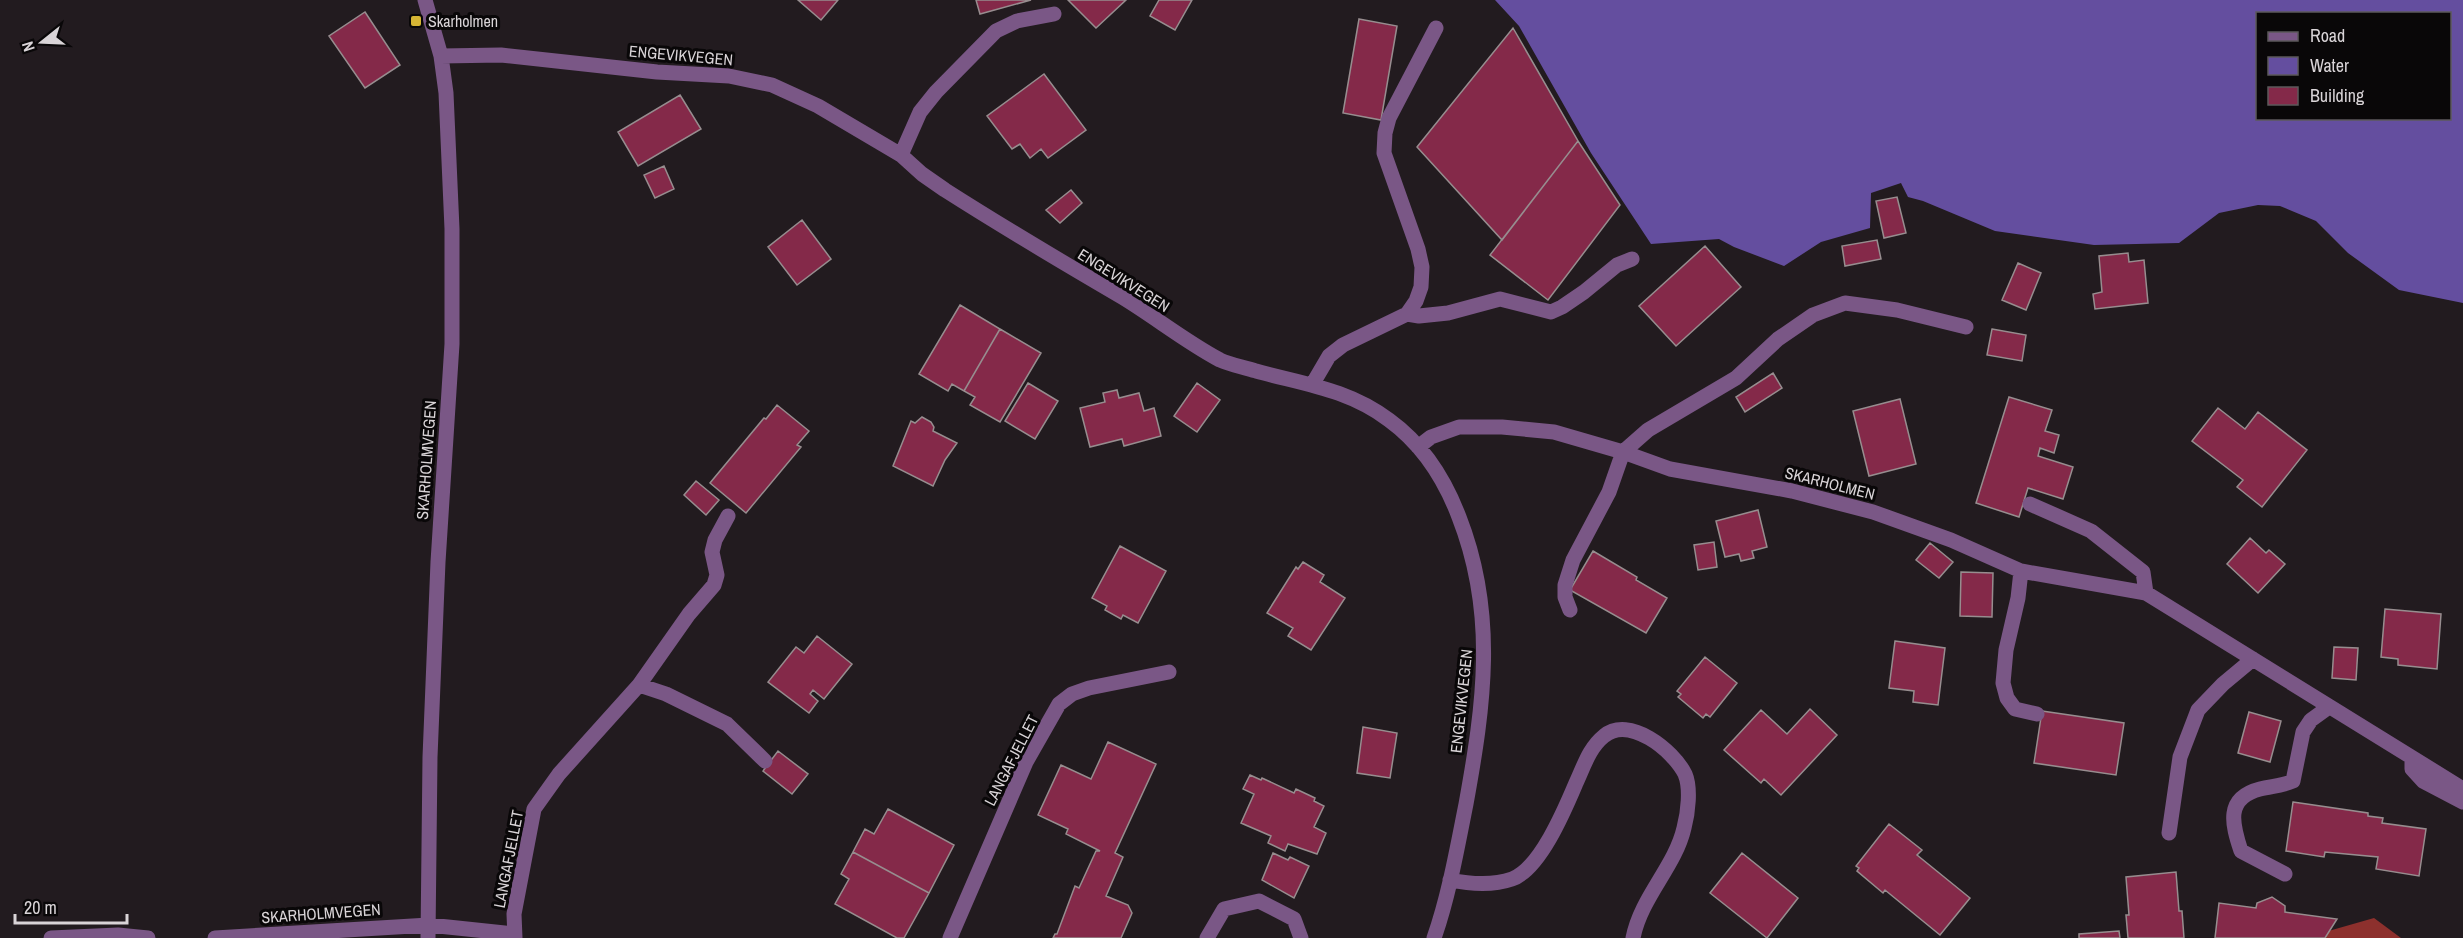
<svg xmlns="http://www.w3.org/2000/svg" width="2463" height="938" font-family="'Archivo Narrow',sans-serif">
<rect width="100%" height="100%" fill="#221b1f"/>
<path fill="#8d302d" d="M2374 918 2401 938H2304Z"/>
<path fill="#644e9f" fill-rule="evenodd" d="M1495 0H2463V303L2399 290 2348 253 2316 221 2280 206 2258 205 2219 213 2179 243 2094 245 1995 231 1923 201 1908 197 1901 183 1871 193 1870 228 1821 242 1784 266 1734 247 1719 239 1651 244 1591 153 1519 26ZM2258 14H2450V118H2258Z"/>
<path fill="#842949" stroke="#978d8f" stroke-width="1.5" d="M798 0H838L821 20Z
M976 0H1031L980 14Z
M1068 0H1126L1096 28Z
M1159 0H1192L1175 30 1150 16Z
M365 12 400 65 365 88 329 36Z
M1359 19 1397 26 1381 120 1343 113Z
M1513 28 1578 141 1502 240 1417 147Z
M1044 74 1086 130 1048 158 1041 149 1030 158 1020 144 1012 149 987 116Z
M680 95 701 129 638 166 618 132Z
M1578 141 1620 205 1548 300 1490 255Z
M664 166 674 189 655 198 644 175Z
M1071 190 1082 203 1060 223 1046 210Z
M1897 197 1906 233 1884 238 1876 201Z
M802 220 831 259 797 285 768 247Z
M1877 240 1881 259 1845 266 1842 246Z
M1705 246 1741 287 1676 346 1639 306Z
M2128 253 2129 262 2144 260 2148 303 2095 309 2093 294 2102 292 2099 256Z
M2018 263 2041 273 2026 310 2002 300Z
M960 305 1000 329 964 391 952 384 948 391 919 374Z
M1000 329 1041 353 1000 422 970 405 975 397 964 391Z
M1992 329 2026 335 2022 361 1987 355Z
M1773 373 1782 388 1745 412 1736 397Z
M1028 383 1058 401 1035 439 1005 421Z
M1197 383 1220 400 1197 432 1174 416Z
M1117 390 1119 398 1139 393 1144 411 1154 408 1161 436 1124 446 1122 439 1090 447 1080 408 1105 402 1103 393Z
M2009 397 2052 410 2045 431 2059 435 2054 453 2040 448 2038 456 2073 467 2063 499 2028 488 2019 517 1976 503Z
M1900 399 1916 464 1869 476 1853 411Z
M777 405 809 431 797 445 801 447 746 513 710 483 764 418 766 419Z
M2218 408 2245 429 2258 412 2307 450 2262 507 2237 487 2243 480 2192 441Z
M922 417 931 422 934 427 933 431 957 443 945 460 933 486 893 466 911 421 915 423Z
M696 481 719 500 706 515 684 495Z
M1758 510 1767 547 1752 551 1754 558 1741 561 1739 554 1725 557 1716 521Z
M2250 538 2266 553 2269 550 2285 564 2258 593 2227 564Z
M1714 542 1717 567 1698 570 1694 545Z
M1930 543 1953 562 1939 578 1916 560Z
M1120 546 1166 571 1138 623 1123 615 1121 619 1105 610 1107 606 1092 598Z
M1593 551 1637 577 1636 580 1667 598 1646 633 1570 590Z
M1303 562 1324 575 1320 582 1345 598 1311 650 1288 636 1293 628 1267 613 1296 567 1298 569Z
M1961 572 1993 573 1992 617 1960 616Z
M2385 609 2441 614 2437 669 2398 665V659L2381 657Z
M817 636 852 664 824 699 813 690 810 694 818 701 809 713 768 682 796 647 804 653Z
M1895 641 1945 648 1938 705 1913 702 1914 691 1889 688Z
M2334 647 2358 648 2356 680 2332 678Z
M1705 657 1737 683 1710 717 1706 714 1703 718 1678 697 1681 694 1677 691Z
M1810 709 1837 735 1781 795 1764 779 1761 783 1724 750 1761 710 1787 734Z
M2042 711 2124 723 2116 775 2034 763Z
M2249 712 2281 721 2270 762 2238 753Z
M1363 727 1397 733 1390 778 1357 773Z
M1108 742 1156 764 1115 853 1123 857 1106 896 1128 905 1132 913 1121 938H1053L1055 934H1057L1075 886 1079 888 1096 851H1100L1066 834 1068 829 1038 815 1061 765 1091 779Z
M778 751 808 774 792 794 763 771Z
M1250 775 1261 780 1262 778 1294 793 1296 789 1315 798 1314 801 1324 806 1314 827 1326 833 1317 854 1288 844 1285 851 1268 843 1271 836 1241 823 1254 794 1243 789Z
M2293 802 2368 813V816L2383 818 2382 823 2426 829 2419 876 2376 869 2378 857 2325 852 2324 857 2286 851Z
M888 809 954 845 929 893 853 852 865 829 874 834Z
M1889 824 1922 850 1917 855 1970 898 1940 935 1885 890 1883 893 1857 871 1859 868 1856 866Z
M853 852 929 893 904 938H897L835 904 849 879 841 874Z
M1273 853 1288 860 1290 857 1309 866 1294 898 1262 880Z
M1742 853 1798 898 1767 938 1710 893Z
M2176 872 2179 911H2182L2184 938H2128L2126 915H2129L2126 877Z
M2272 897 2285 906V912L2337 919 2325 938H2215L2219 903 2256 908 2257 903Z
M2119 931 2120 938H2079V934Z"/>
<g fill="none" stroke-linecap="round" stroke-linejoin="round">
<path stroke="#7a5786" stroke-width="15" d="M425 0 441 56 446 93 452 229V344L438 562 430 757 428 938
M441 56 501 55 657 72 729 76 772 85 818 106 901 155 922 174 945 190C1003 227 1062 262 1122 297 1155 317 1186 342 1220 360 1231 365 1244 367 1256 371 1303 384 1348 389 1389 420 1422 444 1445 480 1459 517 1497 614 1484 705 1466 804 1457 849 1449 895 1434 938
M901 155 920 112 936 92 996 31 1017 21 1054 14
M1407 314 1419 316 1448 313 1500 299 1551 312 1562 307 1584 292 1617 265 1632 259
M1312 385 1329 356 1343 345 1407 314 1416 301 1421 287 1422 267 1418 249 1384 153 1385 133 1389 118 1436 28
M1418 447 1431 437 1459 427H1502L1554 432 1623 452 1670 469 1792 491 1873 512 1951 540 2021 571 2146 593 2463 789
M2030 504 2091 531 2143 572 2146 593
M2021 571 2018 598 2006 650 2003 683 2007 698 2015 709 2037 714
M1570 610 1565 597V585L1573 560 1609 492 1623 452 1648 430 1736 378 1778 339 1813 315 1845 303 1897 310 1966 327
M639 685 666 694 727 724 765 761
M2412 758V769L2423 781 2463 802
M2169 833 2180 757 2198 710 2223 684 2253 659
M2285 874 2241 851C2232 824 2225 798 2260 789 2272 786 2282 786 2293 781L2303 732 2311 720 2329 707
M1450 880C1470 884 1492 886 1512 879 1540 869 1565 809 1576 783 1584 766 1589 748 1604 736 1629 715 1673 750 1685 774 1691 788 1688 813 1684 828 1675 867 1641 897 1633 938
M51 938 118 935 148 938
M215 938 429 925 514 934
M515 938 514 914 534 809 559 774 639 685 689 614 714 585 717 575 712 552 715 540 728 516
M950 938 1026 762 1059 704 1072 694 1089 688 1169 672
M1207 938 1224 909 1259 901 1294 919 1301 938"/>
</g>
<rect fill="#d6b534" stroke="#090708" stroke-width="2" x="410" y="15" width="12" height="12" rx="3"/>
<g text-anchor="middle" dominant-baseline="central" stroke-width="6" stroke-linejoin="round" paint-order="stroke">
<g font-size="16" fill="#d9d4d7" stroke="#090708" text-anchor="start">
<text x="428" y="21">Skarholmen</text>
</g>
<g font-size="16" fill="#d9d4d7" stroke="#090708">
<text transform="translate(681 55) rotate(5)">ENGEVIKVEGEN</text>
<text transform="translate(1124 280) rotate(32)">ENGEVIKVEGEN</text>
<text transform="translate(426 460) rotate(-86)">SKARHOLMVEGEN</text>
<text transform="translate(1830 483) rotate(14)">SKARHOLMEN</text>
<text transform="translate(1461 701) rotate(-84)">ENGEVIKVEGEN</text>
<text transform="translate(1011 760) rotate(-63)">LANGAFJELLET</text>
<text transform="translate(508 859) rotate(-79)">LANGAFJELLET</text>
<text transform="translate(321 913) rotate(-4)">SKARHOLMVEGEN</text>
</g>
</g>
<rect x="2256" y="12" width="195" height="108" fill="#090708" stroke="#5c595b" stroke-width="1.5"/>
<rect x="2268" y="32" width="30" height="9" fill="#7a5786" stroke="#5c595b" stroke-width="1.5"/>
<text x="2310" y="42" font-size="18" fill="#d9d4d7">Road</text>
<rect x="2268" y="57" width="30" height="18" fill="#644e9f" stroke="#5c595b" stroke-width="1.5"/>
<text x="2310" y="72" font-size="18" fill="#d9d4d7">Water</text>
<rect x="2268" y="87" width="30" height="18" fill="#842949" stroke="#5c595b" stroke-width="1.5"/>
<text x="2310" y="102" font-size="18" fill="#d9d4d7">Building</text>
<g transform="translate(42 42) rotate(252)" stroke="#090708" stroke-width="4.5" paint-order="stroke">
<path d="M0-4.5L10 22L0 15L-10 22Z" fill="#d9d4d7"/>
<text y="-9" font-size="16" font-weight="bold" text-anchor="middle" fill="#d9d4d7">N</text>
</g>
<path d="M15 914v9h112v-9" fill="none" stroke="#d9d4d7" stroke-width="3"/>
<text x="24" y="914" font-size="18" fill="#d9d4d7" stroke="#090708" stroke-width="4.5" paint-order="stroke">20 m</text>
</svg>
